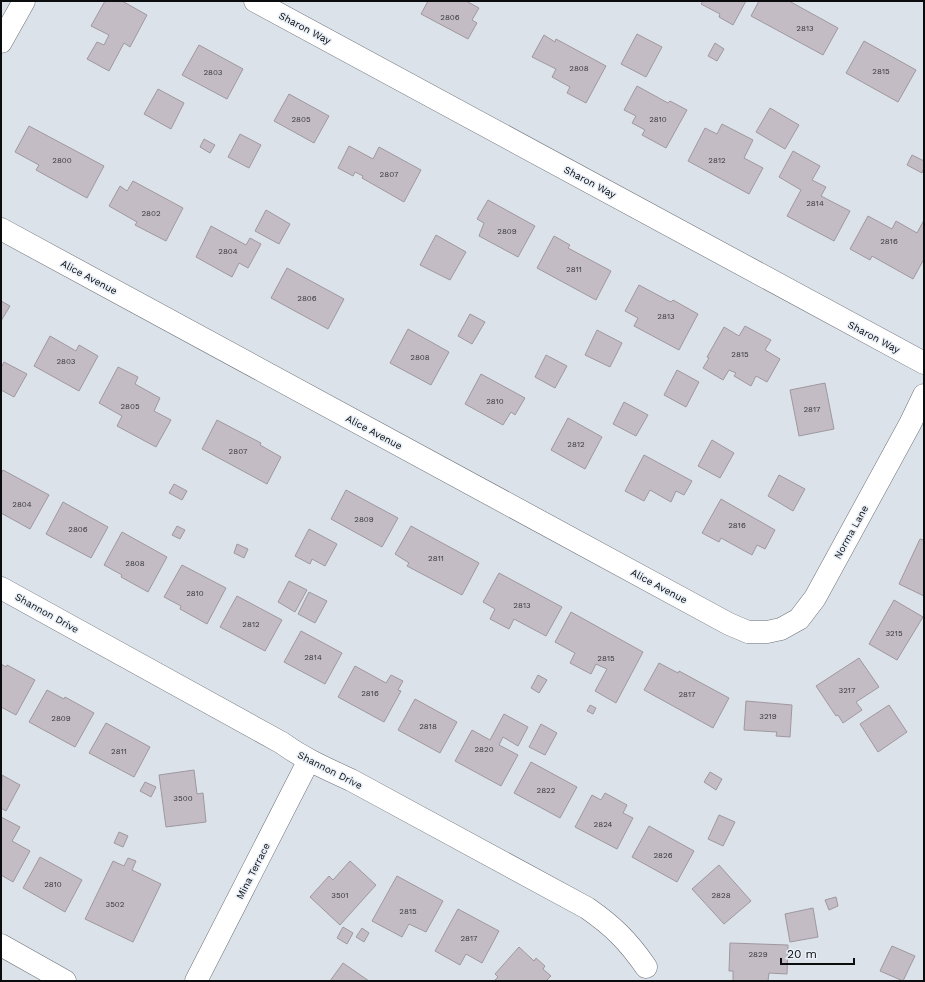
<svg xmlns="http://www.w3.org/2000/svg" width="925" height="982" font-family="'Work Sans',sans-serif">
<rect width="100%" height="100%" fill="#dce2ea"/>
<path fill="#c3bcc4" stroke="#9f989f" d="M105 1H122L147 15 130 47 124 43 109 71 87 59 97 42 104 45 109 35 91 26Z
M428 1H466L479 8 472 20 477 23 468 39 421 14Z
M703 1H746L733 25 719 17 720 14 701 4Z
M759 1H789L838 28 823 55 751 16Z
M637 34 662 47 646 77 621 64Z
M544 35 555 42 556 39 606 66 586 103 567 93 570 87 552 77 556 69 532 57Z
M864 41 916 70 898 102 846 73Z
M715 43 724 49 717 61 708 56Z
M199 45 243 69 227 99 182 75Z
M637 86 668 103 670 101 687 110 666 148 642 135 645 130 632 123 636 116 624 110Z
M158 89 184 103 171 129 144 114Z
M289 94 329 116 314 143 274 121Z
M770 108 799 125 785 149 756 132Z
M722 124 753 140 744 158 763 168 749 194 688 161 705 128 717 134Z
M29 126 104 166 87 198 36 170 39 165 15 152Z
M240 134 261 145 249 168 228 157Z
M204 139 215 145 210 153 200 147Z
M349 146 373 159 379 147 421 170 404 202 362 178 363 176 355 172 353 176 338 168Z
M793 151 820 166 812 180 826 187 821 196 850 211 834 241 787 216 801 190 779 177Z
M912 155 924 161V168L922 173 907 165Z
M133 181 183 208 166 241 135 225 137 222 109 206 120 186 127 191Z
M488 200 535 226 518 257 479 236 484 223 477 219Z
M266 210 290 224 279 244 255 231Z
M868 216 892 229 896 221 917 233 924 220V259L913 279 872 256 870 260 850 249Z
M211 226 246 245 250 238 261 244 248 268 239 263 232 277 196 257Z
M436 235 466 252 450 280 420 265Z
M554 236 570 245 568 248 611 271 596 300 537 268Z
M287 268 344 299 328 329 271 298Z
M639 285 667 300 671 302 673 300 698 314 679 350 634 326 638 318 625 311Z
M1 301 10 306 1 321Z
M470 314 485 322 472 344 458 336Z
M745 326 771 340 765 350 780 359 767 382 756 376 751 386 734 376 736 373 729 370 723 380 703 368 709 358 707 357 724 327 739 336Z
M408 329 449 352 431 385 390 363Z
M597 330 622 343 610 367 585 355Z
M50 336 76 351 79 345 98 356 79 391 34 366Z
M546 355 567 366 555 388 535 377Z
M4 362 27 374 14 397 1 390V368Z
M118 367 138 377 135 384 160 398 154 411 171 420 156 447 117 426 122 416 99 403Z
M677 370 699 382 686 407 664 395Z
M481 374 525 398 515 415 511 412 503 425 465 404Z
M825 383 834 429 799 436 790 390Z
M624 402 648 415 636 436 613 424Z
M568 418 602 437 585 469 551 450Z
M217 420 261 443 260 445 281 457 267 484 202 449Z
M712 440 734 453 720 478 698 466Z
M644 455 692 481 684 495 676 491 671 502 650 490 644 501 625 491Z
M3 470 49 495 30 529 1 513V474Z
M779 475 805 489 793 511 768 496Z
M174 484 187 491 182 500 169 493Z
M346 490 398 518 382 547 331 519Z
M721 499 775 530 765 549 757 545 752 555 721 538 719 542 702 533Z
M63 502 108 527 91 558 46 534Z
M177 526 185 530 180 539 172 535Z
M411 526 479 563 462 595 407 566 409 563 395 554Z
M309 529 337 544 325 566 312 559 310 564 295 556Z
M122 532 167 557 148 592 121 577 122 575 104 565Z
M920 539 924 540V596L899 584Z
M237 544 248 549 244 558 234 553Z
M182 565 226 588 207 624 180 609 181 606 164 597Z
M499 573 562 607 546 636 514 619 509 629 490 619 495 609 483 602Z
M289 581 307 590 295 612 278 602Z
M309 592 327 601 315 623 298 614Z
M237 596 282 620 265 651 220 627Z
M894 600 923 617 897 660 869 644Z
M571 612 643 652 616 703 595 691 607 669 596 664 591 674 570 663 575 653 555 642Z
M301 631 342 653 325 684 284 662Z
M859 658 879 687 856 702 862 710 843 723 838 715 836 716 816 686Z
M659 663 678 673 679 671 729 698 713 728 644 690Z
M1 664 6 667 7 665 35 680 16 715 1 707Z
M355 666 386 683 391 675 403 681 398 690 401 691 384 722 338 697Z
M538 675 547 680 539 693 531 688Z
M47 690 64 699 65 697 94 713 75 747 29 722Z
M415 699 457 722 440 753 398 730Z
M746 701 792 705 790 737 776 736 777 732 744 730Z
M590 705 596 708 593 714 587 711Z
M889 705 907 732 878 752 860 724Z
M504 714 528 727 518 746 503 737 499 745 518 755 501 786 455 761 472 730 490 740Z
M106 723 150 747 134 777 89 753Z
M541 724 557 733 545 755 529 747Z
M531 762 577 787 560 818 514 793Z
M194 770 197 794 203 793 206 822 166 827 159 775Z
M710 772 722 779 716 790 704 782Z
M2 775 20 785 6 811 1 808Z
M145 782 156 787 151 797 140 791Z
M605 793 627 805 623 813 633 818 617 849 575 827 592 795 601 800Z
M719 815 735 822 723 846 708 839Z
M1 817 20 827 12 841 30 851 13 882 1 875Z
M649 826 694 851 677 882 632 857Z
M119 832 128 836 123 847 114 843Z
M40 857 82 880 65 912 23 888Z
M128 858 136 861 132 870 161 884 133 942 85 919 113 861 124 866Z
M350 861 376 885 340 925 310 897 329 876 333 880Z
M719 865 751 901 724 924 692 889Z
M397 876 443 901 426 932 409 924 402 937 372 921Z
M836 897 838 906 829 910 825 900Z
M813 908 818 937 790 942 785 914Z
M458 909 499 931 482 963 466 954 460 965 435 951Z
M343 927 353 933 347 944 337 938Z
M362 928 369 933 364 942 356 937Z
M730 943 788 945 787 974 769 973 768 981H733V971H729Z
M892 946 915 956 903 981 880 971Z
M519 947 534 961 536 958 545 966 543 969 551 976 546 981H494L498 977 495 974Z
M343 963 369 981H330Z"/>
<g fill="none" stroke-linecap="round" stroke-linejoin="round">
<defs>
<path id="minor" d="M255 1 924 363
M1 42 24 1
M1 229 729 624 748 632H767L781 629 799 619 815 598 910 424 924 395
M1 588 282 743C304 759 327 769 351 780L587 908C613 926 628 941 646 967
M1 945 65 981
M196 981 309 760"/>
</defs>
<use href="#minor" stroke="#6c7178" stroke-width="23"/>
<use href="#minor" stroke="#fff" stroke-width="22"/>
</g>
<g text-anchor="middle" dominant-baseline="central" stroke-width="3" stroke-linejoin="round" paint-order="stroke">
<g font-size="8" fill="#38383c">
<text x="450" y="17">2806</text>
<text x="805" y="28">2813</text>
<text x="579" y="68">2808</text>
<text x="881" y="71">2815</text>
<text x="213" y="72">2803</text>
<text x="301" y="119">2805</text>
<text x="658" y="119">2810</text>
<text x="62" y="160">2800</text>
<text x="717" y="160">2812</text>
<text x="389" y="174">2807</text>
<text x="815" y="203">2814</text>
<text x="151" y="213">2802</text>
<text x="507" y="231">2809</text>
<text x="889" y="241">2816</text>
<text x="228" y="251">2804</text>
<text x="574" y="269">2811</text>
<text x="307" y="298">2806</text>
<text x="666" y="316">2813</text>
<text x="740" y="354">2815</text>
<text x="420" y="357">2808</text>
<text x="66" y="361">2803</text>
<text x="495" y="401">2810</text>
<text x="130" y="406">2805</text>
<text x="812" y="409">2817</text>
<text x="576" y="444">2812</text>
<text x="238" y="451">2807</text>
<text x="22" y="504">2804</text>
<text x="364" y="519">2809</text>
<text x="737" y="525">2816</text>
<text x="78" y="529">2806</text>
<text x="436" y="558">2811</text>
<text x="135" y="563">2808</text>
<text x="195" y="593">2810</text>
<text x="522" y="605">2813</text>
<text x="251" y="624">2812</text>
<text x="894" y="633">3215</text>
<text x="313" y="657">2814</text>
<text x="606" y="658">2815</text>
<text x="847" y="690">3217</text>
<text x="370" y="693">2816</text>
<text x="687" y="694">2817</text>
<text x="768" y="716">3219</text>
<text x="61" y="718">2809</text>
<text x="428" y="726">2818</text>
<text x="484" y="749">2820</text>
<text x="119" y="751">2811</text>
<text x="546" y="790">2822</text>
<text x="183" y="798">3500</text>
<text x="603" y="824">2824</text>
<text x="663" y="855">2826</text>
<text x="53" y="884">2810</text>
<text x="340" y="895">3501</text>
<text x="721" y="895">2828</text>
<text x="115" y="904">3502</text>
<text x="408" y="911">2815</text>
<text x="469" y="938">2817</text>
<text x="758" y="954">2829</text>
</g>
<g font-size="10" fill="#0a0c0e" stroke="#e9eff7">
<text transform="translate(305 28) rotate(28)">Sharon Way</text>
<text transform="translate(590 182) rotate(28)">Sharon Way</text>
<text transform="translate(89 277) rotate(28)">Alice Avenue</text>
<text transform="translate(874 337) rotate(28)">Sharon Way</text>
<text transform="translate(374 432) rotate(28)">Alice Avenue</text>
<text transform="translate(851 532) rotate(-61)">Norma Lane</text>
<text transform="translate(659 586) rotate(28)">Alice Avenue</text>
<text transform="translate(47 613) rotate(29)">Shannon Drive</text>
<text transform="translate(330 770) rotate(27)">Shannon Drive</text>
<text transform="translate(253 871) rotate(-63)">Mina Terrace</text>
</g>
</g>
<rect width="925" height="982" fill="none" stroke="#0a0c0e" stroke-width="4"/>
<path d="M781 958v6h73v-6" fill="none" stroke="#0a0c0e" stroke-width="2"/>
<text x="787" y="958" font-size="12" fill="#0a0c0e" stroke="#e9eff7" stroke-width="3" paint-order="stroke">20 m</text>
</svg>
